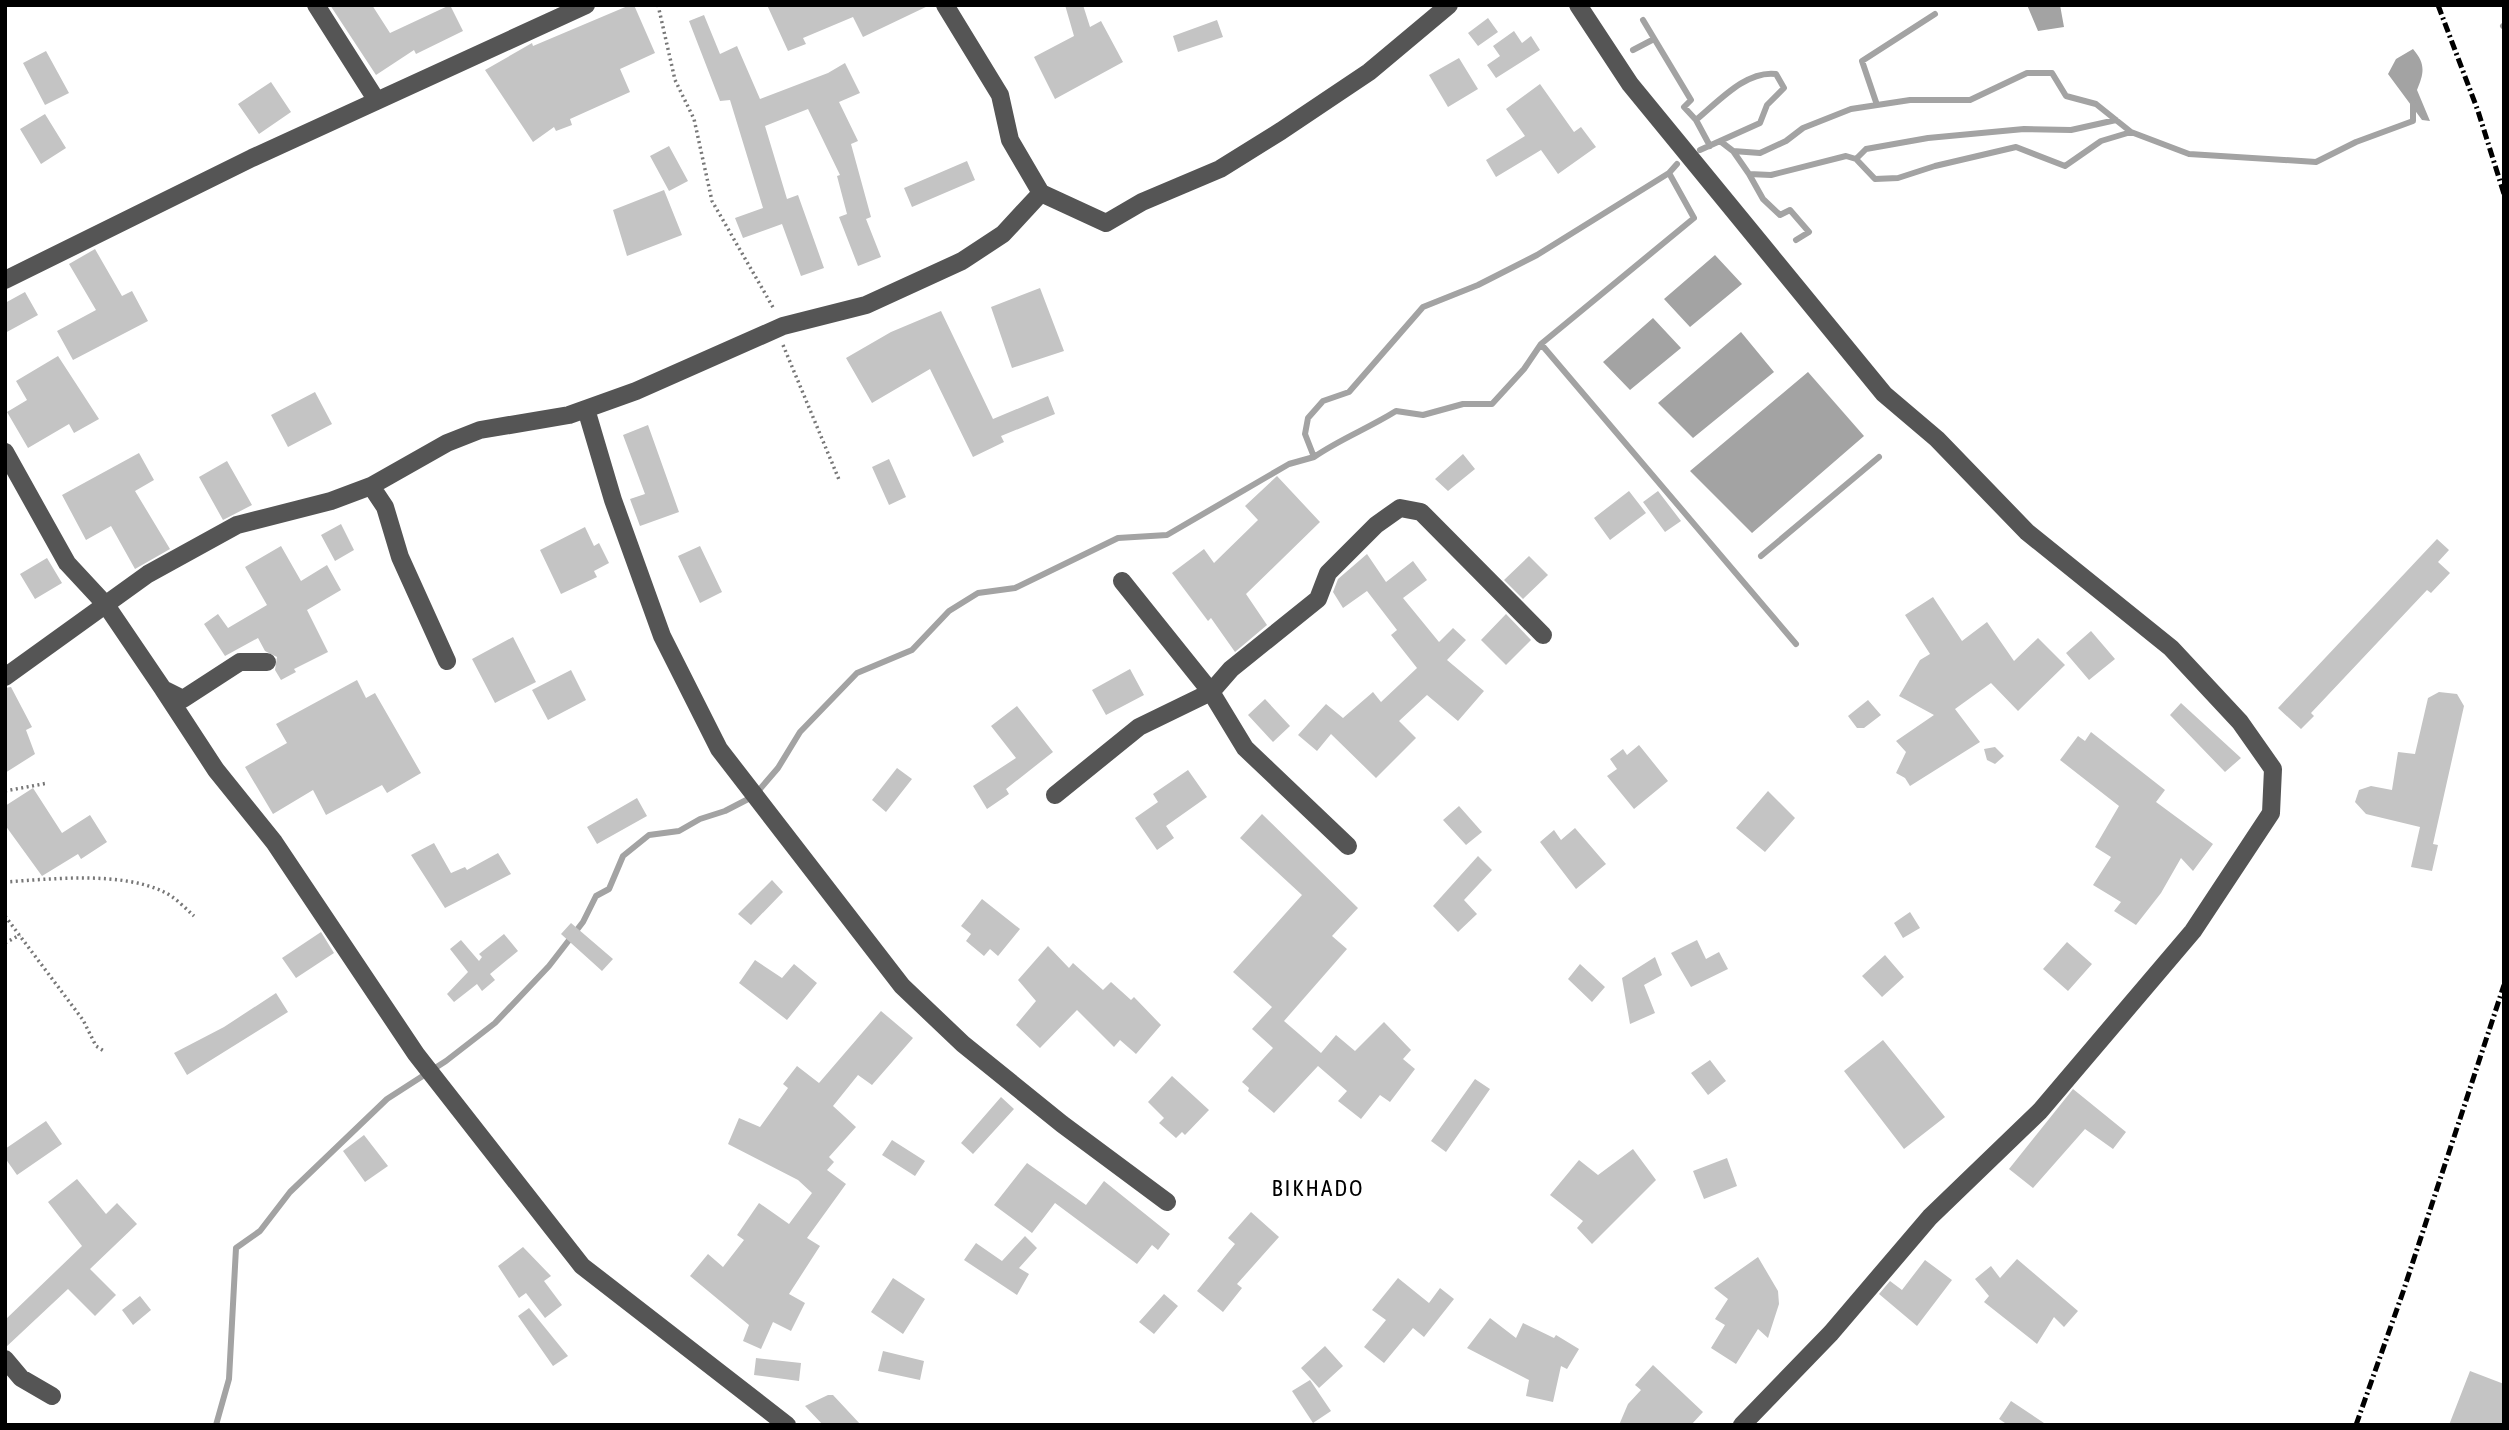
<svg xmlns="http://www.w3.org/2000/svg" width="2509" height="1430" font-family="'Asap Condensed',sans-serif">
<rect width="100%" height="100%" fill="#fff"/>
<path fill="#a3a3a3" d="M2027 5H2060L2064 27 2038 31Z
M2413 49C2426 64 2424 73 2417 90L2430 121 2422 120 2388 74 2396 59Z
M1715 255 1742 284 1690 327 1664 299Z
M1653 318 1681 348 1630 390 1603 362Z
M1741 332 1774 372 1693 438 1658 403Z
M1808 372 1864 436 1752 533 1690 471Z"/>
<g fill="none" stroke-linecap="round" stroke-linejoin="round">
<path stroke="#a3a3a3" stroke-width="6" d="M1643 20 1691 100 1684 107 1696 120 1710 146
M2503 26 2504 27
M1633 50 1654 39
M1877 105 1862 61 1935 14
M1696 120C1718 102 1746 70 1776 74L1784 88 1767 105 1760 123 1720 141
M1700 150 1720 141 1733 151 1760 153 1786 141 1803 128 1851 109 1910 100H1970L2027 73H2052L2066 96 2096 104 2131 132 2189 154 2316 162 2356 142 2413 121V103
M1733 151 1749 174 1771 175 1846 156 1856 159 1875 179 1898 178 1935 166 2016 147 2065 166 2101 141 2131 132
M1856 159 1866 149 1928 138 2024 129 2071 130 2116 120
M1749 174 1763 199 1780 215 1790 210 1809 232 1796 240
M1541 344 1796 644
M1314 457C1340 439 1369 428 1396 411L1423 415 1463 404H1492L1524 369 1541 344 1694 218 1669 173
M1761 556 1879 457
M216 1425 229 1379 236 1248 260 1231 290 1192 387 1099 446 1061 495 1023 549 966 583 922 596 896 609 889 623 856 649 835 679 831 700 819 725 811 754 796 778 768 800 732 857 673 912 650 949 611 978 593 1015 588 1118 538 1167 535 1289 464 1314 457 1305 434 1308 418 1323 401 1349 392 1423 307 1478 285 1537 255 1669 173 1677 164"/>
</g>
<path fill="#c4c4c4" d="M330 5H372L390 33 450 5 463 31 416 54 414 50 376 75Z
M630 5H634L655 53 620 69 630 92 570 119 572 125 556 131 554 127 533 142 485 70 532 43 533 46Z
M767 5H930L863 37 853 17 803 38 806 44 788 51Z
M1065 5H1083L1090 27 1101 21 1123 62 1055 99 1034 57 1074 36Z
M704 15 720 54 737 46 760 99 828 73 845 63 860 93 839 102 858 141 851 144 871 217 866 219 881 257 858 266 839 217 847 214 837 176 840 175 808 109 765 126 787 199 798 195 824 268 801 276 782 224 743 238 735 218 763 208 730 100 720 101 689 21Z
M1488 18 1498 32 1478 46 1468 33Z
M1217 20 1223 37 1178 52 1173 36Z
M1514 31 1522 43 1531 36 1540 50 1496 78 1487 65 1500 56 1493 46Z
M46 51 69 93 45 105 23 63Z
M1459 58 1478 89 1448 107 1429 75Z
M271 82 291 112 259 134 238 104Z
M1540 84 1574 132 1581 127 1596 147 1558 174 1541 150 1496 177 1486 160 1525 136 1506 109Z
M45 114 66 148 41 164 20 129Z
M669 146 688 181 669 191 650 156Z
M967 161 975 180 912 207 904 188Z
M664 190 682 235 627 256 613 210Z
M95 249 122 296 132 291 148 321 73 360 57 331 96 310 69 264Z
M1040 288 1064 351 1012 368 991 307Z
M25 292 38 315 5 333V303Z
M941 311 993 419 1048 396 1055 414 1001 436 1004 442 973 457 930 369 872 403 846 358 891 332Z
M58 356 99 419 74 433 69 424 28 448 7 412 27 400 16 381Z
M315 392 332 424 288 447 271 415Z
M648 425 679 512 640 526 630 499 645 494 623 435Z
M139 453 154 480 135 491 170 549 135 569 111 526 86 540 62 495Z
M1463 454 1475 469 1448 491 1435 479Z
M889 459 906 497 889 505 872 467Z
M227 461 252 505 223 520 199 477Z
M1277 476 1320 522 1246 594 1267 625 1235 652 1211 618 1208 621 1172 573 1204 549 1214 563 1258 520 1245 506Z
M1629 491 1646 513 1610 540 1594 518Z
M1658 491 1681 521 1665 532 1643 502Z
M341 524 354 550 335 561 321 535Z
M585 527 594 546 599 543 609 563 594 571 597 577 561 594 540 550Z
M2437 539 2449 550 2438 562 2450 573 2431 593 2427 590 2311 713 2314 716 2301 729 2278 708Z
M281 546 301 581 327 565 341 590 307 610 328 652 294 669 296 672 281 680 275 670 277 657 265 651 258 638 225 656 204 624 218 614 228 628 267 605 245 567Z
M700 546 722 592 700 603 678 556Z
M1367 554 1386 582 1413 561 1427 580 1403 598 1439 642 1453 628 1466 640 1447 660 1484 691 1458 721 1427 695 1399 721 1416 738 1376 778 1331 734 1317 751 1298 735 1326 704 1343 718 1373 692 1381 702 1417 668 1391 635 1397 630 1367 591 1343 608 1333 592 1338 579Z
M1529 556 1548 575 1523 599 1504 580Z
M47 558 62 583 35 599 20 574Z
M1933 597 1962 641 1987 622 2014 661 2038 638 2065 665 2018 711 1991 683 1955 709 1980 742 1910 786 1905 778 1896 773 1906 752 1896 741 1934 715 1899 696 1920 660 1930 654 1905 615Z
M1506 614 1531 640 1506 665 1481 640Z
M2091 631 2115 659 2089 680 2066 653Z
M513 637 536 682 495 703 472 659Z
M1130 669 1144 695 1106 715 1092 690Z
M571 670 586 700 548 720 532 690Z
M357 680 366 698 375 693 421 773 387 793 382 785 326 815 313 790 273 814 245 767 287 743 276 724Z
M11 687 32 727 26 730 35 754 5 773V688Z
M2439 692 2457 694 2464 706 2433 844 2438 845 2432 871 2411 867 2420 827 2366 814 2355 802 2359 790 2371 786 2392 790 2398 752 2415 754 2428 698Z
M1265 699 1290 726 1273 742 1248 715Z
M1868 700 1881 715 1864 728H1857L1848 716Z
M2181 703 2241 758 2225 772 2170 715Z
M1017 706 1053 752 1006 789 1009 794 987 809 973 786 1016 758 991 726Z
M2091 732 2165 790 2156 802 2213 844 2193 871 2181 858 2161 893 2136 925 2114 911 2121 902 2093 885 2111 857 2095 847 2119 806 2060 760 2078 736 2085 741Z
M1639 745 1668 781 1634 809 1607 776 1617 769 1610 759 1623 749 1627 755Z
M1995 747 2004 756 1995 764 1987 760 1984 749Z
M897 768 912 779 886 812 872 800Z
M1188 770 1207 797 1166 826 1174 838 1157 850 1135 818 1158 802 1153 794Z
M33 788 62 833 90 815 107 842 81 859 78 854 42 876 5 825V806Z
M1768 791 1795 818 1765 852 1736 828Z
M637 798 647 816 597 844 587 827Z
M1459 806 1482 832 1466 845 1443 820Z
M1262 814 1358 908 1332 936 1347 949 1284 1021 1321 1053 1336 1035 1355 1051 1384 1022 1411 1050 1403 1059 1415 1069 1390 1102 1380 1095 1361 1119 1338 1101 1347 1091 1318 1066 1274 1113 1248 1091 1249 1088 1242 1082 1273 1048 1252 1029 1272 1007 1233 972 1302 895 1240 838Z
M1575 828 1606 864 1576 889 1540 842 1554 830 1561 840Z
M434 843 451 873 465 867 467 870 498 853 511 874 445 908 411 855Z
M1478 856 1492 870 1464 900 1477 914 1458 932 1433 906Z
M772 880 783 892 751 925 738 914Z
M982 899 1020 929 998 956 990 949 984 956 966 941 971 934 961 926Z
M1910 912 1920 928 1903 938 1894 923Z
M571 923 613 959 602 971 561 934Z
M321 932 334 953 296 978 282 958Z
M504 934 518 951 490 974 495 980 482 991 477 984 454 1002 447 994 468 972 450 949 461 940 479 961 482 957 479 954Z
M1697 940 1706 959 1719 952 1728 969 1691 987 1671 953Z
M2067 942 2092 964 2068 991 2043 969Z
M1048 946 1069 968 1073 963 1103 990 1111 982 1131 1000 1134 997 1161 1025 1136 1054 1120 1040 1114 1047 1077 1010 1040 1048 1016 1025 1036 1001 1018 980Z
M1885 955 1904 977 1882 997 1862 976Z
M1655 957 1662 975 1644 985 1655 1013 1630 1024 1622 978Z
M755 960 782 978 794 964 817 983 787 1020 739 983Z
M1580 964 1605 987 1592 1002 1568 979Z
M276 993 288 1012 187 1075 174 1053 224 1027Z
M881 1011 913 1038 872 1085 858 1075 833 1106 856 1127 829 1157 834 1162 827 1170 846 1184 807 1238 820 1246 789 1294 805 1303 791 1331 773 1322 761 1349 743 1341 749 1325 690 1276 708 1254 723 1267 744 1240 737 1235 759 1203 789 1224 812 1193 798 1180 728 1144 739 1118 760 1127 788 1088 783 1084 797 1066 819 1083Z
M1883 1040 1945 1117 1904 1149 1844 1071Z
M1710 1060 1726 1081 1708 1095 1691 1073Z
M1172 1076 1209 1110 1185 1135 1182 1132 1176 1138 1159 1123 1164 1118 1148 1102Z
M1475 1079 1490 1089 1446 1152 1431 1141Z
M2073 1089 2126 1132 2113 1149 2085 1129 2033 1188 2009 1169Z
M1001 1097 1014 1109 973 1154 961 1143Z
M46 1121 62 1144 17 1175 5 1158V1149Z
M364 1135 388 1166 365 1182 343 1151Z
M892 1140 925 1161 915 1176 882 1155Z
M1633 1149 1656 1180 1592 1244 1577 1228 1583 1221 1550 1195 1579 1160 1598 1175Z
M1727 1158 1737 1186 1704 1199 1693 1171Z
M1027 1163 1086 1205 1104 1181 1170 1234 1158 1250 1152 1245 1137 1264 1055 1203 1032 1233 994 1205Z
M77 1179 106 1214 117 1203 137 1224 90 1269 116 1295 95 1316 68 1289 5 1348V1320L82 1246 48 1202Z
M1251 1212 1279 1237 1237 1284 1242 1288 1223 1312 1197 1291 1235 1244 1228 1238Z
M1025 1236 1037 1248 1019 1268 1029 1274 1017 1295 964 1260 976 1243 1002 1261Z
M523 1247 551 1276 544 1281 562 1305 545 1318 526 1293 519 1298 498 1266Z
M1758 1257 1778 1291 1779 1304 1768 1338 1758 1329 1736 1364 1711 1348 1725 1325 1715 1319 1728 1299 1714 1288Z
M2017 1259 2078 1311 2064 1327 2054 1317 2037 1344 1984 1302 1989 1296 1975 1279 1991 1266 2000 1278Z
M1925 1260 1952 1280 1917 1326 1879 1294 1890 1281 1902 1290Z
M893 1278 925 1299 903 1334 871 1312Z
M1398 1278 1429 1303 1440 1288 1454 1299 1424 1337 1413 1328 1384 1363 1364 1347 1386 1320 1372 1310Z
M1164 1294 1178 1306 1154 1334 1139 1322Z
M140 1296 151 1310 133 1325 122 1310Z
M529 1308 568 1356 553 1366 518 1316Z
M1490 1318 1516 1338 1523 1323 1554 1338 1556 1335 1579 1349 1567 1369 1561 1366 1553 1402 1526 1396 1529 1380 1467 1348Z
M1325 1346 1343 1366 1319 1388 1301 1368Z
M883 1351 924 1361 920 1380 878 1371Z
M756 1358 801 1363 799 1381 754 1375Z
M1653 1365 1703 1412 1691 1425H1619L1628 1404 1641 1390 1635 1385Z
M2470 1371 2504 1384V1425H2449Z
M1310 1380 1331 1411 1313 1423 1292 1391Z
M828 1395H833L861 1425H823L805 1406Z
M2011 1401 2047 1425H2008L1999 1419Z"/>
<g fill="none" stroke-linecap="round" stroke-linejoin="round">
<path stroke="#777" stroke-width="3.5" stroke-dasharray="2 3.5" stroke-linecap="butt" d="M658 5 675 80 694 119 712 201 774 309
M783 345 840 482
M5 791 48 783
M5 882C52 879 121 871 164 892 175 897 185 908 194 916
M5 916 83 1020 96 1046 104 1051
M5 943 20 935"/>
<path stroke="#555" stroke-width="18" d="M316 5 377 101
M945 5 1000 95 1010 140 1041 193 1106 223 1142 202 1220 169 1281 131 1369 72 1449 5
M1578 5 1630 84 1884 394 1937 439 2027 532 2171 648 2240 722 2273 769 2271 813 2193 931 2040 1111 1930 1217 1831 1333 1742 1425
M5 280 252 158 586 5
M586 409 613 500 662 636 719 749 902 986 963 1044 1062 1124 1167 1202
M5 452 67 563 106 605 163 689 183 699 240 662H267
M371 486 447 443 480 430 569 415 636 391 783 326 866 305 962 261 1003 234 1041 193
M1122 581 1211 692 1245 748 1348 846
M5 677 148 574 237 525 331 501 371 486 385 507 400 557 447 661
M163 689 216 770 274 842 416 1054 582 1266 787 1425
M1055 795 1139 727 1211 692 1231 669 1318 599 1328 573 1376 525 1400 508 1421 512 1543 635
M5 1359 21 1378 52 1396"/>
<path stroke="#000" stroke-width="5" stroke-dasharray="10 3.5 2 3.5" stroke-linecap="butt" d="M2438 5 2478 111 2504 194
M2356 1425 2403 1292 2504 985"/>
</g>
<g text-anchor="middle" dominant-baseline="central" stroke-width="5" stroke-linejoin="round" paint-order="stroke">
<g font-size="23" letter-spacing="2" fill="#000" stroke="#fff">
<text x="1318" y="1188">BIKHADO</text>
</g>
</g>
<rect width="2509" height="1430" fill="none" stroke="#000000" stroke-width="14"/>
</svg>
